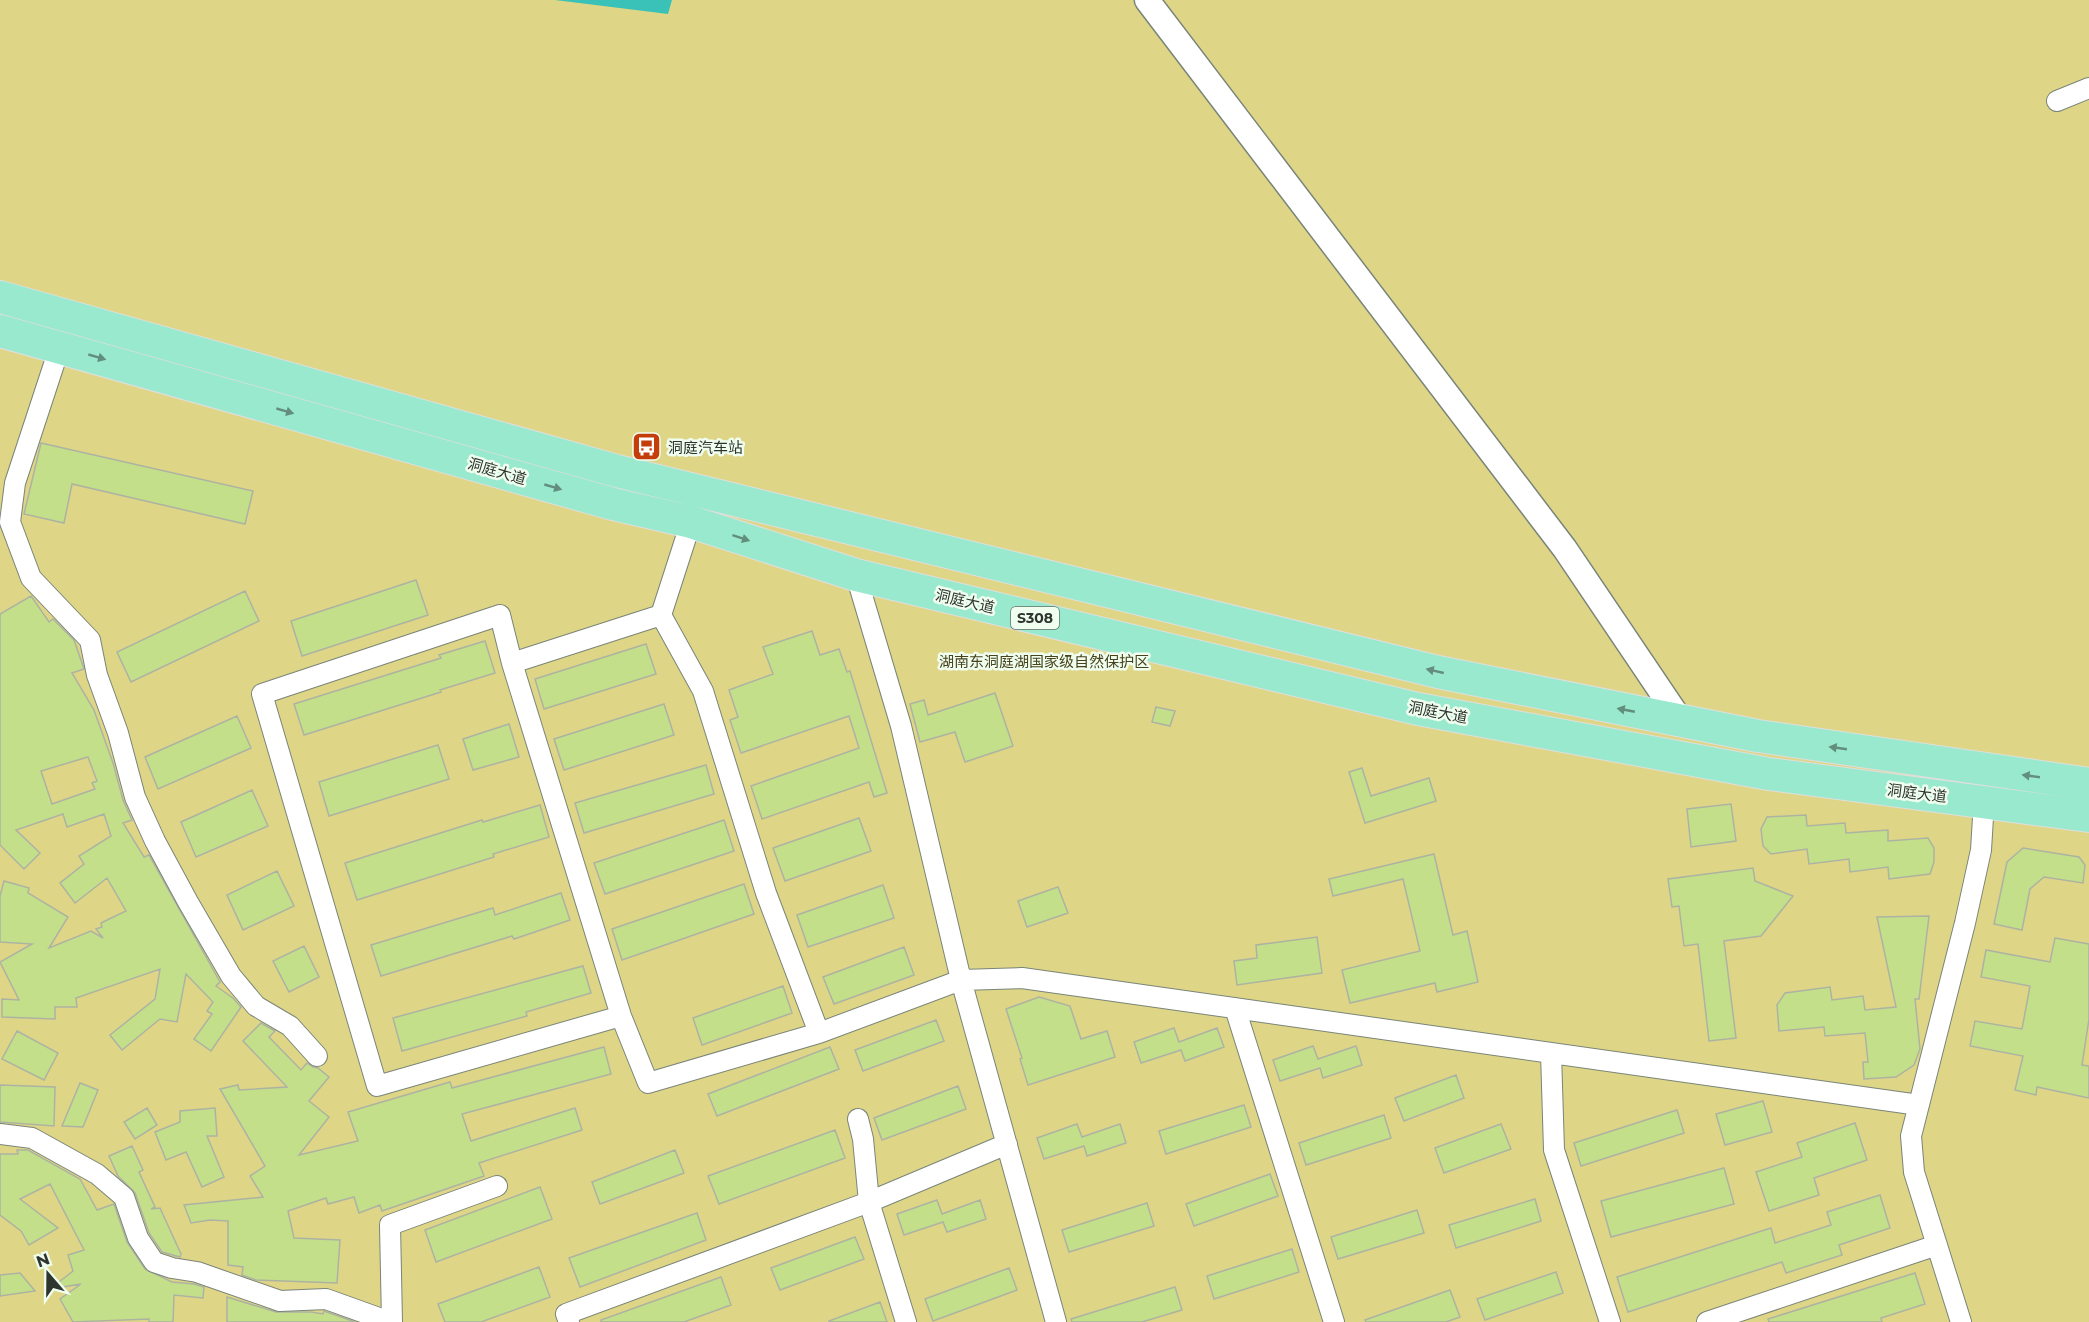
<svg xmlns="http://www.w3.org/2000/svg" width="2089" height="1322" font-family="Montserrat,'Noto Sans SC',sans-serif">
<rect width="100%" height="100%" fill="#f0fef0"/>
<path fill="#dfd586" d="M0 0H2089V1322H0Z"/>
<path fill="#3ac1b8" d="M555 0H672L668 14Z"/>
<path fill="#c3df8a" stroke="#adb3a2" stroke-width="1.5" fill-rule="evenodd" d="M41 443 253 491 245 524 72 484 64 523 24 514Z
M416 580 428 615 302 656 291 621Z
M245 591 259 621 131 682 117 652Z
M31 596 49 622 53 619 74 640 84 669 72 673 94 710 113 763 123 800 132 820 123 823 144 857 149 855 220 982 216 986 233 998 241 1007 211 1051 194 1039 212 1014 207 1011 213 1002 186 974 177 1022 160 1019 122 1050 110 1035 155 999 160 969 76 998 77 1007H55V1019L2 1017V999L19 1000 0 962 32 944 0 942V896L4 881 29 888 28 893 68 917 49 948 91 931 103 938 96 929 102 927 101 923 126 911 107 878 75 903 60 883 84 864 79 856 111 836 104 814 67 827 63 814 16 830 40 853 24 869 0 845V614ZM88 757 97 781 92 783 95 789 52 804 41 771Z
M812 631 820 655 839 649 847 672 850 671 887 793 874 797 869 782 762 819 751 786 859 748 849 716 741 753 730 720 738 717 729 690 773 674 763 647Z
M485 641 495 673 440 690 441 692 304 735 294 704 441 658 439 655Z
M646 644 656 674 544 709 535 679Z
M995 693 1013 746 965 762 955 732 920 742 910 704 924 700 928 715Z
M664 704 674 735 564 770 554 739Z
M1156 707 1175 711 1170 726 1152 722Z
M237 716 251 748 158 789 145 757Z
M509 724 519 757 473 770 463 739Z
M438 745 449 779 329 816 319 782Z
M706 765 714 794 584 833 575 803Z
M1362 768 1371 796 1429 778 1436 801 1365 823 1349 772Z
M252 790 268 826 196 857 181 822Z
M1731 804 1736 841 1691 847 1687 809Z
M540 805 549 837 493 854 494 857 357 900 345 863 482 820 483 822Z
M1806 815 1807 826 1845 823 1846 833 1888 830V841L1928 838 1934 848V862L1930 874 1889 879 1888 867 1850 872 1849 859 1809 864 1807 849 1771 854 1763 846 1761 829 1767 817Z
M859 818 871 851 785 881 773 848Z
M724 820 734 851 605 894 594 863Z
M2023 848 2079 857 2085 865 2083 883 2044 877 2030 889 2022 930 1994 924 2007 862Z
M1434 854 1453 935 1467 931 1478 982 1437 992 1435 983 1350 1003 1342 970 1420 951 1403 879 1333 896 1329 879Z
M1753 868 1755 881 1793 896 1761 936 1724 941 1736 1038 1709 1041 1698 944 1684 946 1679 906 1672 907 1668 879Z
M277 871 294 906 243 930 227 895Z
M744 884 754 914 622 960 612 929Z
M883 885 894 918 808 947 797 915Z
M1058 887 1068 913 1027 927 1018 901Z
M561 893 570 920 514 939 512 936 381 976 371 945 493 908 495 915Z
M1929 916 1919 999H1915L1920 1049 1914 1065 1896 1077 1864 1079 1863 1062H1868L1865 1033 1825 1036 1824 1027 1779 1031 1777 1005 1785 993 1830 987 1832 1000 1863 996 1865 1010 1896 1007 1877 917Z
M1317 937 1322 973 1237 985 1234 961 1257 958 1256 945Z
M2055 938 2089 944V1019L2082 1065 2089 1066V1098L2037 1087 2036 1095 2015 1090 2023 1056 1970 1046 1975 1021 2022 1029 2030 986 1981 977 1986 950 2050 962Z
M304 946 319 977 289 992 273 961Z
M904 947 914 975 834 1004 823 977Z
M583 966 591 993 526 1012 527 1016 402 1051 393 1018Z
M783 986 792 1013 702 1045 693 1018Z
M1039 997 1070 1006 1081 1039 1107 1031 1115 1057 1028 1085 1020 1059 1022 1058 1006 1009Z
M936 1020 944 1041 863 1071 855 1050Z
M261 1023 275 1031 269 1037 301 1070 307 1063 313 1067 318 1068 329 1077 309 1101 329 1117 299 1155 358 1141 348 1112 450 1082 452 1088 604 1047 611 1074 462 1114 471 1141 575 1108 582 1130 479 1163 484 1176 382 1211 380 1205 359 1213 354 1197 328 1204 326 1198 288 1211 294 1238 340 1240 337 1283 256 1280 242 1275 243 1267 228 1265V1221L210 1220 191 1223 184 1205 263 1197 250 1176 265 1166 220 1089 238 1085 239 1090 287 1087 243 1041Z
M1174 1028 1179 1042 1217 1028 1224 1047 1185 1061 1181 1050 1141 1063 1134 1042Z
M17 1031 58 1053 44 1080 2 1059Z
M1313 1046 1318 1059 1356 1046 1362 1065 1323 1078 1320 1068 1280 1081 1273 1060Z
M830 1047 839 1069 717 1116 708 1094Z
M1456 1075 1464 1098 1404 1121 1395 1098Z
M80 1083 98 1090 83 1127 62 1126Z
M0 1085 55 1087 54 1126 0 1122Z
M958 1086 966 1109 882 1140 874 1118Z
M1763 1101 1772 1132 1725 1145 1716 1114Z
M1244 1105 1251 1127 1166 1154 1159 1131Z
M147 1108 157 1125 135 1139 124 1122Z
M215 1108 217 1136H207L224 1177 202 1187 186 1152 166 1160 155 1132 180 1122V1111Z
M1677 1110 1684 1133 1581 1166 1574 1143Z
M1384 1115 1391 1138 1306 1165 1299 1143Z
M1855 1123 1867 1160 1814 1178 1819 1195 1769 1211 1756 1172 1802 1157 1797 1143Z
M1077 1124 1082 1137 1120 1124 1126 1143 1087 1156 1084 1146 1044 1159 1037 1138Z
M1501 1124 1511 1149 1444 1173 1435 1148Z
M835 1130 845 1158 719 1204 708 1176Z
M132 1146 143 1170 139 1172 155 1207 151 1209 160 1208 181 1254 180 1257 162 1252 149 1233 135 1193 118 1176 109 1156Z
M17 1150H28L80 1179 97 1210 114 1204 127 1242 145 1269 172 1282 194 1284 204 1287 203 1298 174 1295 173 1322H149V1319L73 1322 60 1299 81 1284 50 1289 73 1271 68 1255 84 1250 50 1184 20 1199 58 1228 29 1245 21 1231 0 1215V1154H18Z
M675 1150 684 1173 600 1204 592 1182Z
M1724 1168 1734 1204 1611 1237 1601 1201Z
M1270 1174 1278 1196 1194 1226 1186 1204Z
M540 1187 552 1219 436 1262 425 1230Z
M1880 1195 1890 1228 1839 1245 1842 1255 1786 1273 1782 1262 1628 1312 1617 1277 1771 1228 1775 1243 1831 1225 1827 1212Z
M1535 1199 1541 1221 1456 1248 1449 1225Z
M937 1200 942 1214 980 1200 986 1219 947 1232 943 1222 904 1235 897 1214Z
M1147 1203 1154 1226 1069 1252 1062 1230Z
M1417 1210 1424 1233 1338 1259 1331 1237Z
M697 1213 706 1240 580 1287 569 1258Z
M855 1237 864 1259 780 1290 771 1268Z
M1292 1249 1299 1272 1214 1299 1207 1276Z
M539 1267 550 1297 481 1322H445L438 1304Z
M1009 1268 1017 1290 933 1321 925 1299Z
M1556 1272 1563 1293 1485 1320 1477 1299Z
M20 1273 35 1291 0 1296V1275Z
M1915 1273 1925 1304 1881 1318 1882 1322H1769L1768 1319Z
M721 1277 731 1305 684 1322H601V1320Z
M1175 1287 1182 1310 1142 1322H1072L1071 1319Z
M1450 1290 1460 1317 1446 1322H1366L1365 1320Z
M227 1297 276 1312H311L323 1314 324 1311 355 1322H227Z
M880 1302 887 1322H829V1321Z"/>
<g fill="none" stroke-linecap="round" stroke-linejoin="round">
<defs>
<path id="minor" d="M2057 101 2089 88
M60 346 15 483 10 522 31 578 90 640 97 675 118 733 135 797 155 841 188 902 231 976 256 1006 290 1026 317 1056
M691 522 661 615 512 663 621 1016 648 1083 819 1033 961 980 1056 1322
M856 575 901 726 961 980 1022 978 1919 1105
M661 615 703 691 766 893 819 1033
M512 663 500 615 262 694 377 1086 621 1016
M1235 1008 1334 1322
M1551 1053 1554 1150 1610 1322
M858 1119 863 1139 869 1202 906 1322
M0 1134 32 1138 97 1174 124 1197 138 1238 154 1262 172 1268 197 1272 280 1301 326 1299 390 1322
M392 1322 390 1225 497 1186
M569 1322 566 1314 869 1202 1007 1144
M1707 1322 1937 1245
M1961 1322 1914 1172 1911 1136 1965 923 1981 850 1984 801"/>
<path id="tertiary" d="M1147 0 1565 549 1681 721"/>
<path id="primary" d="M0 297 617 471 1438 672 1758 736 2089 784
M0 331 613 504 691 522 856 575 1418 709 1769 774 2089 816"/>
</defs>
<use href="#minor" stroke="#798579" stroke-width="22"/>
<use href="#tertiary" stroke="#798579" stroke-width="27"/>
<use href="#primary" stroke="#dedfde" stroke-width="34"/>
<use href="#minor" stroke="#fff" stroke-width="20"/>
<use href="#tertiary" stroke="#fff" stroke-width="24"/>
<use href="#primary" stroke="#98e9cd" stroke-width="32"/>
</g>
<defs><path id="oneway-solid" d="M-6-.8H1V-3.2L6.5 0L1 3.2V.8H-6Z" transform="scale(1.5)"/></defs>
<g fill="#638e7e">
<use href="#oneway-solid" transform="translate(97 357) rotate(16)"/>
<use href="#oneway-solid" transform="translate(285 411) rotate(16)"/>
<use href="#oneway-solid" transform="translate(553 487) rotate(16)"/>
<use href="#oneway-solid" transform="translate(741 538) rotate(18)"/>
<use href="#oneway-solid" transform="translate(1435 671) rotate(-167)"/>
<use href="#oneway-solid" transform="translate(1626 710) rotate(-169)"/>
<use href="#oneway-solid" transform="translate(1838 748) rotate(-172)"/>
<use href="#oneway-solid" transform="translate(2031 776) rotate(-172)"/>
</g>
<defs>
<symbol id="bus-square" viewBox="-11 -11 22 22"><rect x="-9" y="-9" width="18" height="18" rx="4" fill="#c43d0b" stroke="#f0fef0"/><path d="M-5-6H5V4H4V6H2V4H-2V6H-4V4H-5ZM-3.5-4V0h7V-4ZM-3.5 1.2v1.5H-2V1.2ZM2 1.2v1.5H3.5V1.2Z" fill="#fff"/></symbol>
</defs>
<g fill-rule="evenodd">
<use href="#bus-square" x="630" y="430" width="33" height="33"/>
</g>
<g text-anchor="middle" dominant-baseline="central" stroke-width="5" stroke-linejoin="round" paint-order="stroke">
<rect fill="#f0fef0" stroke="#687168" stroke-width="1.5" x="1011" y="607" width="48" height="22" rx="4.5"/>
<g font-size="14" font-weight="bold" fill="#2e342e">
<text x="1035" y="618">S308</text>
</g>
<g font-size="15" fill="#2e342e" stroke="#f0fef0" text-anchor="start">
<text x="668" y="447">洞庭汽车站</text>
</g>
<g font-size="15" fill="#2e342e" stroke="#f0fef0">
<text transform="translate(497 471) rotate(16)">洞庭大道</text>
<text transform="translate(965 601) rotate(13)">洞庭大道</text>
<text transform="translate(1438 712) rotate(11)">洞庭大道</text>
<text transform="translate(1917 793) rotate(7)">洞庭大道</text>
</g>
<g font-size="15" fill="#48431c" stroke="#f0fef0">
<text x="1044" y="661">湖南东洞庭湖国家级自然保护区</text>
</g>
</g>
<g transform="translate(48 1274) rotate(340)" stroke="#f0fef0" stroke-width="4.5" paint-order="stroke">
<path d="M0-4.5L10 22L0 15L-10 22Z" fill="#2e342e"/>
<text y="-9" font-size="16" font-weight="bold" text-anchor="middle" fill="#2e342e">N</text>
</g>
</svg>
